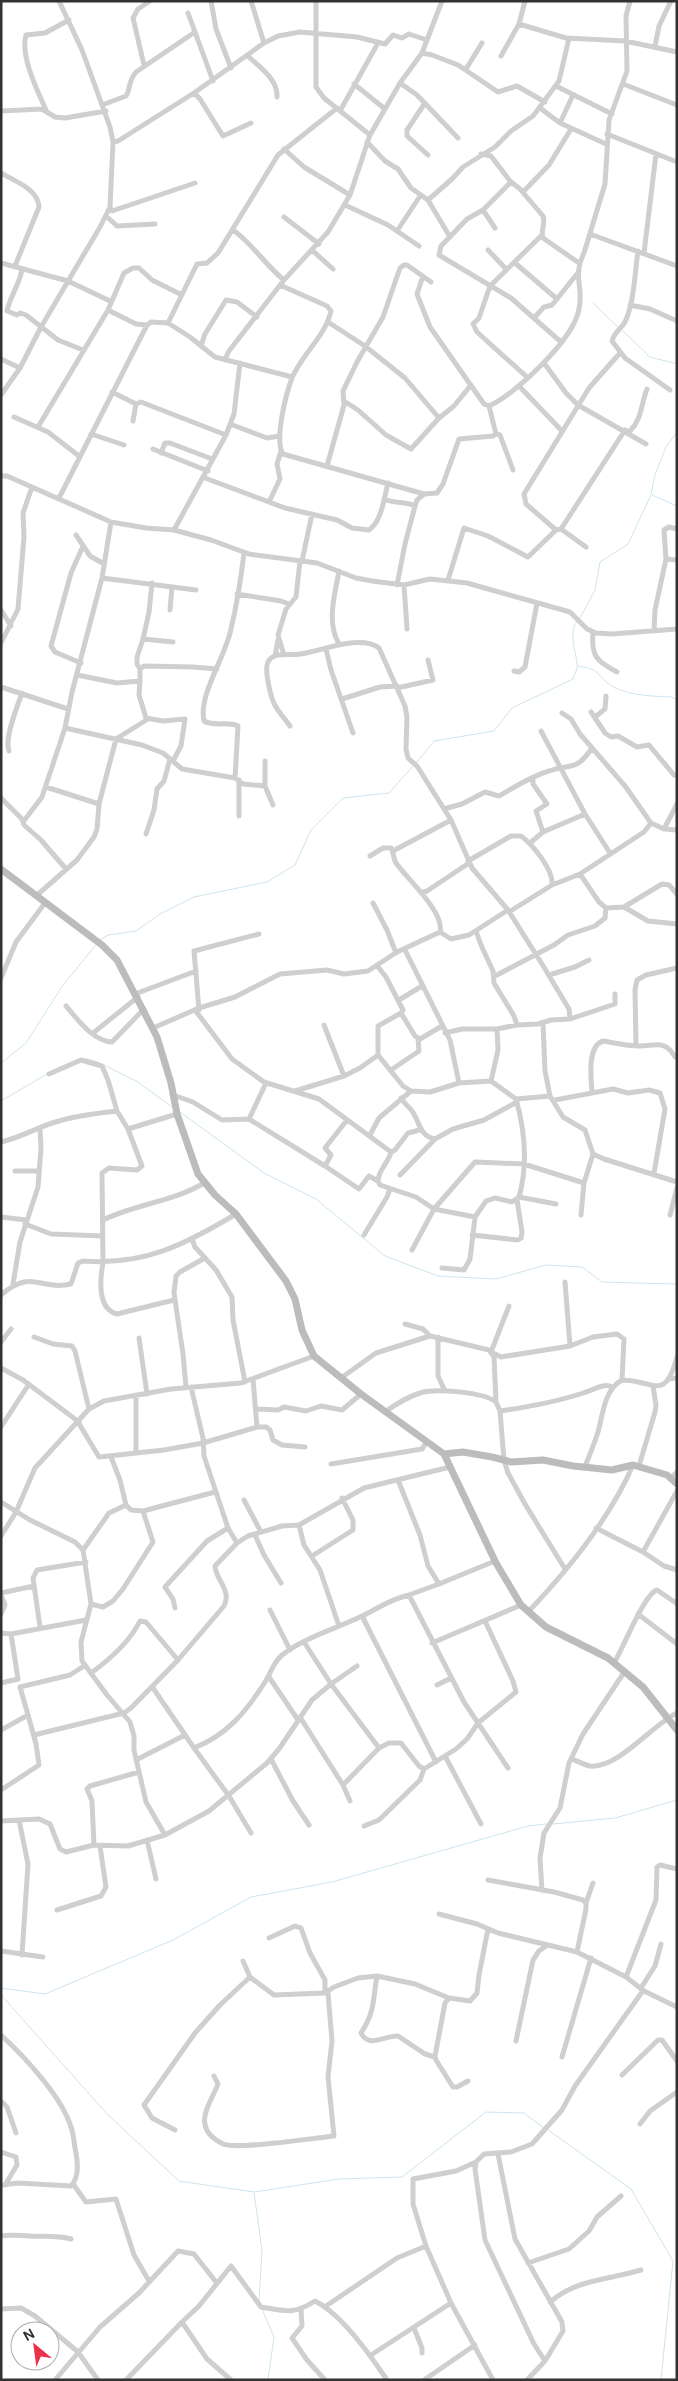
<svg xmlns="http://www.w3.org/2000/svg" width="678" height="2381" font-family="'DM Sans',sans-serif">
<rect width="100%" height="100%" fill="#fff"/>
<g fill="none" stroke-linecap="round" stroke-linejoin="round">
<path stroke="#cde4ef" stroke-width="1" d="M593 303 618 327
M621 329 650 357 677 364
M652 495 677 506
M580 618 595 590 600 562 628 544 651 495 655 475 666 447 677 432
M578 666C604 670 595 676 614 687 630 696 653 696 672 697L677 700
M416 763 434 741 494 731 512 708 573 679C574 675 578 669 577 664 576 649 568 635 577 621
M100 940 108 935 136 931 160 914 194 897 267 882 295 865 311 830 343 798 389 793 413 766
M87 1059 98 1062
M1 1063 26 1043 63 985 96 945
M104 1065 138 1082 172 1107
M1 1101 47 1074
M180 1112 264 1173 316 1199 385 1256 438 1276 496 1279 546 1265 582 1267 602 1282 677 1284
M553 1824 615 1818 677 1800
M1 1988 45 1994 173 1940 251 1897 332 1882 528 1826 546 1824
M1 1995 107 2114 179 2181 254 2192 339 2179 402 2177 486 2112 524 2113 544 2128
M548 2130 631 2189 673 2261 661 2380
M254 2193 262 2250 259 2301
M262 2309 274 2337 268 2380"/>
<path stroke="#cfcfcf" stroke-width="5" d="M211 1 216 29 231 68
M251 1 264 43
M316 1V87L324 98 370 135
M188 13 213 81
M519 24 566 38 625 41 677 52
M655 46 659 26 671 1
M422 53 432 55 458 65 498 92 517 86 545 102
M248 56C260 68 278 79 277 97
M501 56 519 24 525 1
M144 65 133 18 138 9 150 1
M466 69 482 43
M400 83 417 95 458 138
M354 84 385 109
M623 84 677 105
M556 86 612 114
M194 93 200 99 223 136 251 123
M425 103 407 130V136L428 155
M102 105 126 96C131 89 127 83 136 72L195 32
M540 108 560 123 606 144
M46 110C37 90 20 56 26 35L45 33 69 20
M1 111 42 109 55 117 65 118 106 111
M340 111 378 43
M560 123 573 95
M607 134 677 162
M113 142 118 141 194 93 264 43 278 36 300 32 357 37 385 44 393 35 402 38 409 34 427 40
M367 142 385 161 398 169 411 188 428 200 450 237
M284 149 304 167 350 195
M481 154 491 156 510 181 520 189 543 216C546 224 540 230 543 238L579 263
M1 173C16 182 38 189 39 207L15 266
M511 182 483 210 467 219 441 246 439 255 511 298 561 342
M523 192 549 165 571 129
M428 200 452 179 463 167 495 147 511 131 533 116 559 81 569 38
M345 205 388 225 419 246
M110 207 112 211 195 183
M483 210 495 228
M106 216 117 226 155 224
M284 217 319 244
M233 230C253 244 265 265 284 280
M397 231 420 196
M590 234 677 266
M488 250 506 269
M313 251 333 269
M638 251C635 271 634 304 625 322 621 329 614 332 612 341L625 358 670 390
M644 253 656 154
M1 263 68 281 110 301
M515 263 557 299
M22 269C20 284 10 296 7 311L17 315 20 313 26 315 58 340 83 350
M423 276 417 294 430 327 484 404 489 406 496 434 500 435 513 470
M280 285 327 306 331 311C325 337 302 354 292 378 286 394 274 440 283 454L424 494 437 493 443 484 459 439 493 436 496 434
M630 305 650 309 677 321
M108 310 136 324 147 325 151 322 168 323 190 337 215 357 292 377
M534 318 544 307 552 305 577 274
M328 322 365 346 405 378 439 418
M168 323 197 264 207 263 218 253 278 155 337 108
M201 346 205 334 226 300 237 302 257 317
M1 359 20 368
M225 359 229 351 284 280 328 232 350 195 370 135 400 83 422 53 442 1
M544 363 566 393 578 405 646 444
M528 378 477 332 473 324 479 318 490 286 542 235
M519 386 562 431
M112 392 136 404
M1 395 20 368 41 327 100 227 110 207 113 142 110 127 82 50 59 1
M344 401 358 410 386 435 411 449 439 418 454 406 471 385
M489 406C516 394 574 339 579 309 584 287 572 277 584 253L605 184 609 120 627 71 626 16 630 1
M14 417 48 432 79 456
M133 421 136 404 141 402 226 435
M230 424 267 438 280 436
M38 427 108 310 124 273 133 268H139L152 280 182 295
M626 431H630C642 419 641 404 647 389
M91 434 124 445
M153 449 208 471
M161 453 165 443H170L212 459
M327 466 344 405 343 391 357 362 383 317 400 268 404 265H407L431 282
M1 476H7L111 522 146 528 174 530 211 540 249 554 317 563 356 578 372 581 404 585 430 579 467 583 570 612 587 629 596 633 612 634 677 629
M205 478 285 508 337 520 352 528 369 530C382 521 384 498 388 483
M59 498 147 325
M384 499C395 504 406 501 415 506
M269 502 280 479 277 464 281 451
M561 529 586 547
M174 530 226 435 234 414 240 363
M556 530 526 504 524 494 589 388 620 353
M76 535 90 556 104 564
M666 559 677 560
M302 561 312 514
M102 578 196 590
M448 580 464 528 488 536 528 557 556 530 561 529 625 430
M397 585 405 544 415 506 417 500 424 494
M404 585 407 629
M237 594 281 601 289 604
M1 610 11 626
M170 610 172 587
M654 631 655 610 666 559 664 530 669 527 677 529
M593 632C591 656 596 661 617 672
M143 639 173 642
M1 643 18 609 24 537 23 513 32 487
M339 644C326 622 335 594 339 571
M326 649 331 670 353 733
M284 655 278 635 286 609 296 597 300 561
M275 656 278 640
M81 663 55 652 51 646 71 573 83 546
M140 669 137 664V657L143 639 149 612 152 583
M514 671 519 672 525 667 537 603
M77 675 117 683 140 681V669L144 666 193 667 217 669
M140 681 139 695 146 718 163 721 185 719 181 746 173 761
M1 687 68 709
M397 688 433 680 428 660
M342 699 380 687 397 686
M591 712 605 733 611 737 618 736 637 747 649 745 674 775
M562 713 571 719 580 734 625 786 651 823 664 829 677 830
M595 717 605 709 606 696
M290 726C286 720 280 714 276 707 271 700 264 670 268 662 273 651 290 656 300 654 322 651 360 634 379 648L405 706 407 717 406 749 408 758 417 766 451 820 472 868 508 910 542 964 569 1009 570 1019
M65 728 142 745 163 753 182 769 235 778 243 784 265 786
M541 731 585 814 610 853
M9 751C4 739 17 707 22 693
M265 761V786L273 805
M235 778 238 726C228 721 214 727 204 721 198 695 226 656 231 629 237 604 241 578 244 553
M46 787 99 804
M1 798 22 819 24 825 41 840 66 869
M444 809 462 804 485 792 499 796C514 787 532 776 549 771 571 763 576 772 592 748
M239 816V780
M23 822 42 797 65 728 72 692 102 578 111 522
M664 829 677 804
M543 832 585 814
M146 834 154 810 157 789 164 781 170 759
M530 843 543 832 536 811 547 804 533 784V778
M393 851 451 820
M370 856 383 848H391C394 853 393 858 396 863 407 879 445 912 440 932
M468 861 511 836H521C532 844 554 870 552 885
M580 874 599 902 606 908 624 907 662 884 669 885 677 894
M423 892 427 891 469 863
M36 896 77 860 94 837 97 829 99 804 116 739 148 719
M373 903 387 930 396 953
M624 907 648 921 677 924
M509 912 552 885 580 874 644 832 651 823
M476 931 481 945 493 971 494 983 514 1016 517 1025
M405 950 450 1040 459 1083
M378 967 386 977 403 1010 401 1013 378 1026V1055L403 1086 411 1091 430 1092 459 1083 491 1081 516 1099 550 1096 563 1117 585 1130 593 1154 604 1159 677 1182
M549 975 575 967 589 960
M495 976 554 945 568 935 595 926 605 918 606 908
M1 978 16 942 45 903
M135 994 196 971
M399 1000 422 986
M66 1006C78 1020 93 1041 112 1042L144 1009
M195 1010 232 1059 264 1082 319 1099 391 1152
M199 1010 194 951 259 934
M401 1013 415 1036 420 1039 442 1026
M543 1023 545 1071 550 1096
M324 1025 344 1076
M153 1028 199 1008 235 997 280 974 327 970 344 974 368 971 397 952 440 932 451 939 469 935 508 910
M93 1033 138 997
M445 1033 462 1029H497L517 1025 538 1024 551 1020 570 1019 615 1004V994
M636 1045 635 990 637 980 646 975 677 968
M391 1070 419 1051 418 1038
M49 1074 81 1060 102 1066 108 1080 117 1111 128 1129 142 1166 137 1170 109 1168 102 1173 103 1263C100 1279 97 1309 117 1314L174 1300
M491 1081 498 1050 497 1029
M295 1091 344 1076 360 1068 378 1055
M592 1092C591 1078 587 1046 603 1041 615 1043 628 1046 640 1046 655 1046 665 1039 675 1057
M173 1095 193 1102 222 1120 249 1119 266 1083
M401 1098C404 1103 409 1107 412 1111 420 1122 419 1136 435 1139L453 1129 484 1120 517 1102
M555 1100 613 1089 628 1093 649 1090 660 1093 665 1109 654 1173
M249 1119 325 1166
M347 1120 325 1148 331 1155 325 1166 359 1189 369 1176 378 1181 380 1185 416 1197 434 1209 475 1217
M128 1129 177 1114
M370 1135 379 1118 411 1091
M1 1142C23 1137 39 1126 59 1121 78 1115 98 1113 117 1111
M15 1171H39
M400 1175 435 1139
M378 1181C378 1170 389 1162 391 1152L395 1150 408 1133 420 1130
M519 1197 556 1204
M581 1215 584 1183 593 1154
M670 1215 677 1188
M1 1217 26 1220
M103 1220C135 1204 173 1202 204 1183
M25 1224 51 1234 103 1236
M364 1235 387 1197 390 1189
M472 1235 518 1240 521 1238 522 1232 517 1200
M192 1239 195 1247 216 1270 232 1297 233 1320 245 1382
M412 1250 434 1209 475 1162 524 1164 584 1183
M442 1268 464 1270 470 1259 475 1217 486 1201 495 1198 512 1202 519 1197C528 1165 525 1131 516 1099
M565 1282 570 1346
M13 1284 20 1242 38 1187 41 1148 40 1129
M1 1295C32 1268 40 1291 71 1284L78 1263 83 1261C144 1266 186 1244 236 1214
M509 1306 491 1352 501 1357 570 1346 593 1337 617 1334 624 1339 622 1380
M405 1324 423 1329 430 1336 489 1350 494 1357 496 1402 500 1411 504 1460 508 1473 525 1504 565 1569
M34 1337 53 1344 72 1346 75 1351 89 1409
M438 1337V1376L445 1391
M139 1338 147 1394
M1 1342 11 1329
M1 1368 23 1380 79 1422
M341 1378 376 1353 430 1336
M669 1379 677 1378
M186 1387 183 1354 174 1293 176 1276 180 1272 205 1258
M191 1387 203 1438 204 1456 228 1528 237 1543
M257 1409 278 1410 284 1407 306 1411 321 1406 342 1410 361 1394
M500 1411C528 1407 556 1402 583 1393 592 1391 604 1382 612 1387
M385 1412C396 1404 407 1397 420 1393 435 1388 484 1392 496 1402
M78 1422 99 1457 164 1450 203 1443 257 1427 253 1379
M1 1427 29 1384
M257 1427H266L270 1430 273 1440 282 1445 305 1447
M136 1452V1395
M331 1464 422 1449 426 1443
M585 1466C590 1455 594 1444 598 1432 603 1414 604 1390 622 1380 653 1380 665 1403 677 1357
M639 1466 655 1412 656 1405 653 1386
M671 1478 677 1472
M398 1480 420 1535 428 1566 439 1584
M244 1500 261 1532
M1 1502 30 1520 75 1542 83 1550 91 1604 81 1642 82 1661 107 1695 130 1722 134 1736V1750L146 1802 165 1835 128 1846 94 1845 66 1852 60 1849 50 1824 39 1819 1 1821
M126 1505 131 1510 143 1511 215 1492
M299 1525 304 1545 320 1570 339 1626
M596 1528 643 1552 677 1491
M255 1535 264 1555 281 1583
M1 1536 16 1512 35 1468 89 1409 104 1401 171 1389 241 1383 314 1356
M83 1550 109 1513 126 1505 120 1480 111 1457
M643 1552 664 1566 677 1570
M312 1556 353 1530V1520L342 1498
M495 1561 439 1584 409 1595 464 1702 508 1768
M1 1593 34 1586
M1 1595 5 1605 1 1614
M91 1604 103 1607 113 1601 123 1589 153 1542 143 1511
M175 1608 173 1599 165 1587 207 1541 228 1528
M270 1610 290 1650
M528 1612C568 1570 610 1518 633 1465
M638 1614 677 1644
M362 1616 436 1762
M40 1627 33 1578 37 1570 86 1562
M1 1633 11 1634
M432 1643 521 1605
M614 1663C623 1649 644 1594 657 1590L676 1603 677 1601
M357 1666 331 1684 379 1748 389 1743H401L419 1766 424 1769
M91 1673C109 1660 130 1641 140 1621L146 1622 178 1660
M269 1677 298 1720
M1 1683 18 1679 11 1634 86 1620
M437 1685 451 1678
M153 1688 194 1748C227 1735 246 1712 265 1682 270 1674 274 1662 281 1656 303 1638 335 1629 360 1617 377 1609 390 1599 409 1595
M28 1715 20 1687 70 1675 84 1666
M300 1717 343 1785 379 1748
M1 1730 28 1715 36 1744 39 1765 1 1790
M34 1735 124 1713 131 1708 178 1660 224 1606C232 1590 216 1581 215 1566L237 1543 248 1536 282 1526 299 1525 364 1488 450 1467
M194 1748 229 1796 251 1833
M445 1756 481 1824
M271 1759 293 1801 309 1825
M572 1759C577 1761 585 1765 590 1766 618 1769 653 1724 677 1713
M136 1760 185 1735
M343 1785 350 1801
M19 1820 28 1864 22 1955
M364 1826 379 1820 420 1780 424 1769 456 1749 467 1739 478 1723 516 1692 513 1681 485 1621
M165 1835 209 1811 267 1763 279 1749 312 1700 331 1684 304 1642
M147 1840 156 1879
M94 1845 92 1801 87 1789 90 1786 139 1772
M488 1880 554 1892 583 1900 586 1903V1909L577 1952
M542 1891 540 1858 544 1833 560 1808 569 1763 583 1734 625 1671
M586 1903 593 1883
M57 1910 101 1896 106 1887 100 1846
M439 1914 477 1924 498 1933 577 1952 626 1977 644 1991
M269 1938 295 1926 301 1928 310 1953 325 1980V1993L334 1987 358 1978 377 1976 415 1984 449 1998
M1 1951 43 1957
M243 1961 250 1977 274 1995 325 1993
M377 1976C373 1999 375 2012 361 2033 369 2049 385 2035 398 2036L425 2054 435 2057
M626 1977 656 1900 657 1867 660 1865 677 1869
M641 1988 655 1966 661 1944
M1 2035C24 2056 62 2097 71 2127 74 2135 74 2145 76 2153 78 2164 79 2178 71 2186L18 2183 1 2185
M516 2041 533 1960 539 1951 546 1946
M562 2057 591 1958
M622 2075 658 2040H662L677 2061
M214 2076 218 2084C214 2095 202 2113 205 2124 206 2133 215 2140 223 2144 238 2150 313 2138 334 2136L328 2077 332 2041 328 1993
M468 2081 457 2087H453L436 2060 435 2056 445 2003 449 1998 470 2001 477 1993 479 1975 488 1929
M1 2101 7 2107 16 2133
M640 2124 650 2111 677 2092
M175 2130 152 2118 144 2105 195 2033 220 2005 250 1977
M1 2152 16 2157 17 2165 5 2185
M498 2154 515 2239 562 2322 563 2331 545 2361
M476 2162 456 2171 413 2179V2204L426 2246 451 2303 493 2380
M73 2184 86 2202 116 2199 134 2255 149 2281
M1 2236C12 2234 20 2236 30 2236 44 2237 57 2235 71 2239
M528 2263 569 2249 589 2231 597 2217 621 2196
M550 2302C577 2279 608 2280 641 2270
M326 2306 397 2258 426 2246
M1 2309 21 2308 35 2316 78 2352 98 2380
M301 2310 302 2326 292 2338 307 2360 325 2380
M182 2322 199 2306 231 2266 261 2307C286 2311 293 2315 315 2301 340 2313 371 2356 387 2380
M414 2328 422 2348V2353
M371 2355 451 2303
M55 2380 100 2327 139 2293 178 2251 194 2254 216 2282
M126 2380 182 2322 207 2359 231 2380
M424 2380 475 2345
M527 2380 545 2361 534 2344 485 2240 475 2169 476 2162 484 2154 511 2152 532 2144 562 2110 575 2086 642 1992 644 1991 677 2007"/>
<path stroke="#bcbcbc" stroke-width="7" d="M1 869 102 945 117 960 157 1037 171 1083 177 1114 198 1174 215 1195 236 1214 286 1281 295 1299 302 1330 314 1356 361 1394 444 1454 496 1563 521 1605 546 1627 608 1658 643 1687 677 1730
M444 1454 463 1452 492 1457 511 1462 543 1460 573 1466 612 1470 633 1465 667 1475 677 1484"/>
</g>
<rect width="678" height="2381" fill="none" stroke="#323232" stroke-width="5"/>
<g transform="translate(35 2346) rotate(331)"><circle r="24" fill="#ffffff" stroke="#adadad"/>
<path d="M0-4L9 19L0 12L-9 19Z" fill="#ec324b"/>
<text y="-8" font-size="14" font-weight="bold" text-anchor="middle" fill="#323232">N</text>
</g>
</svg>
